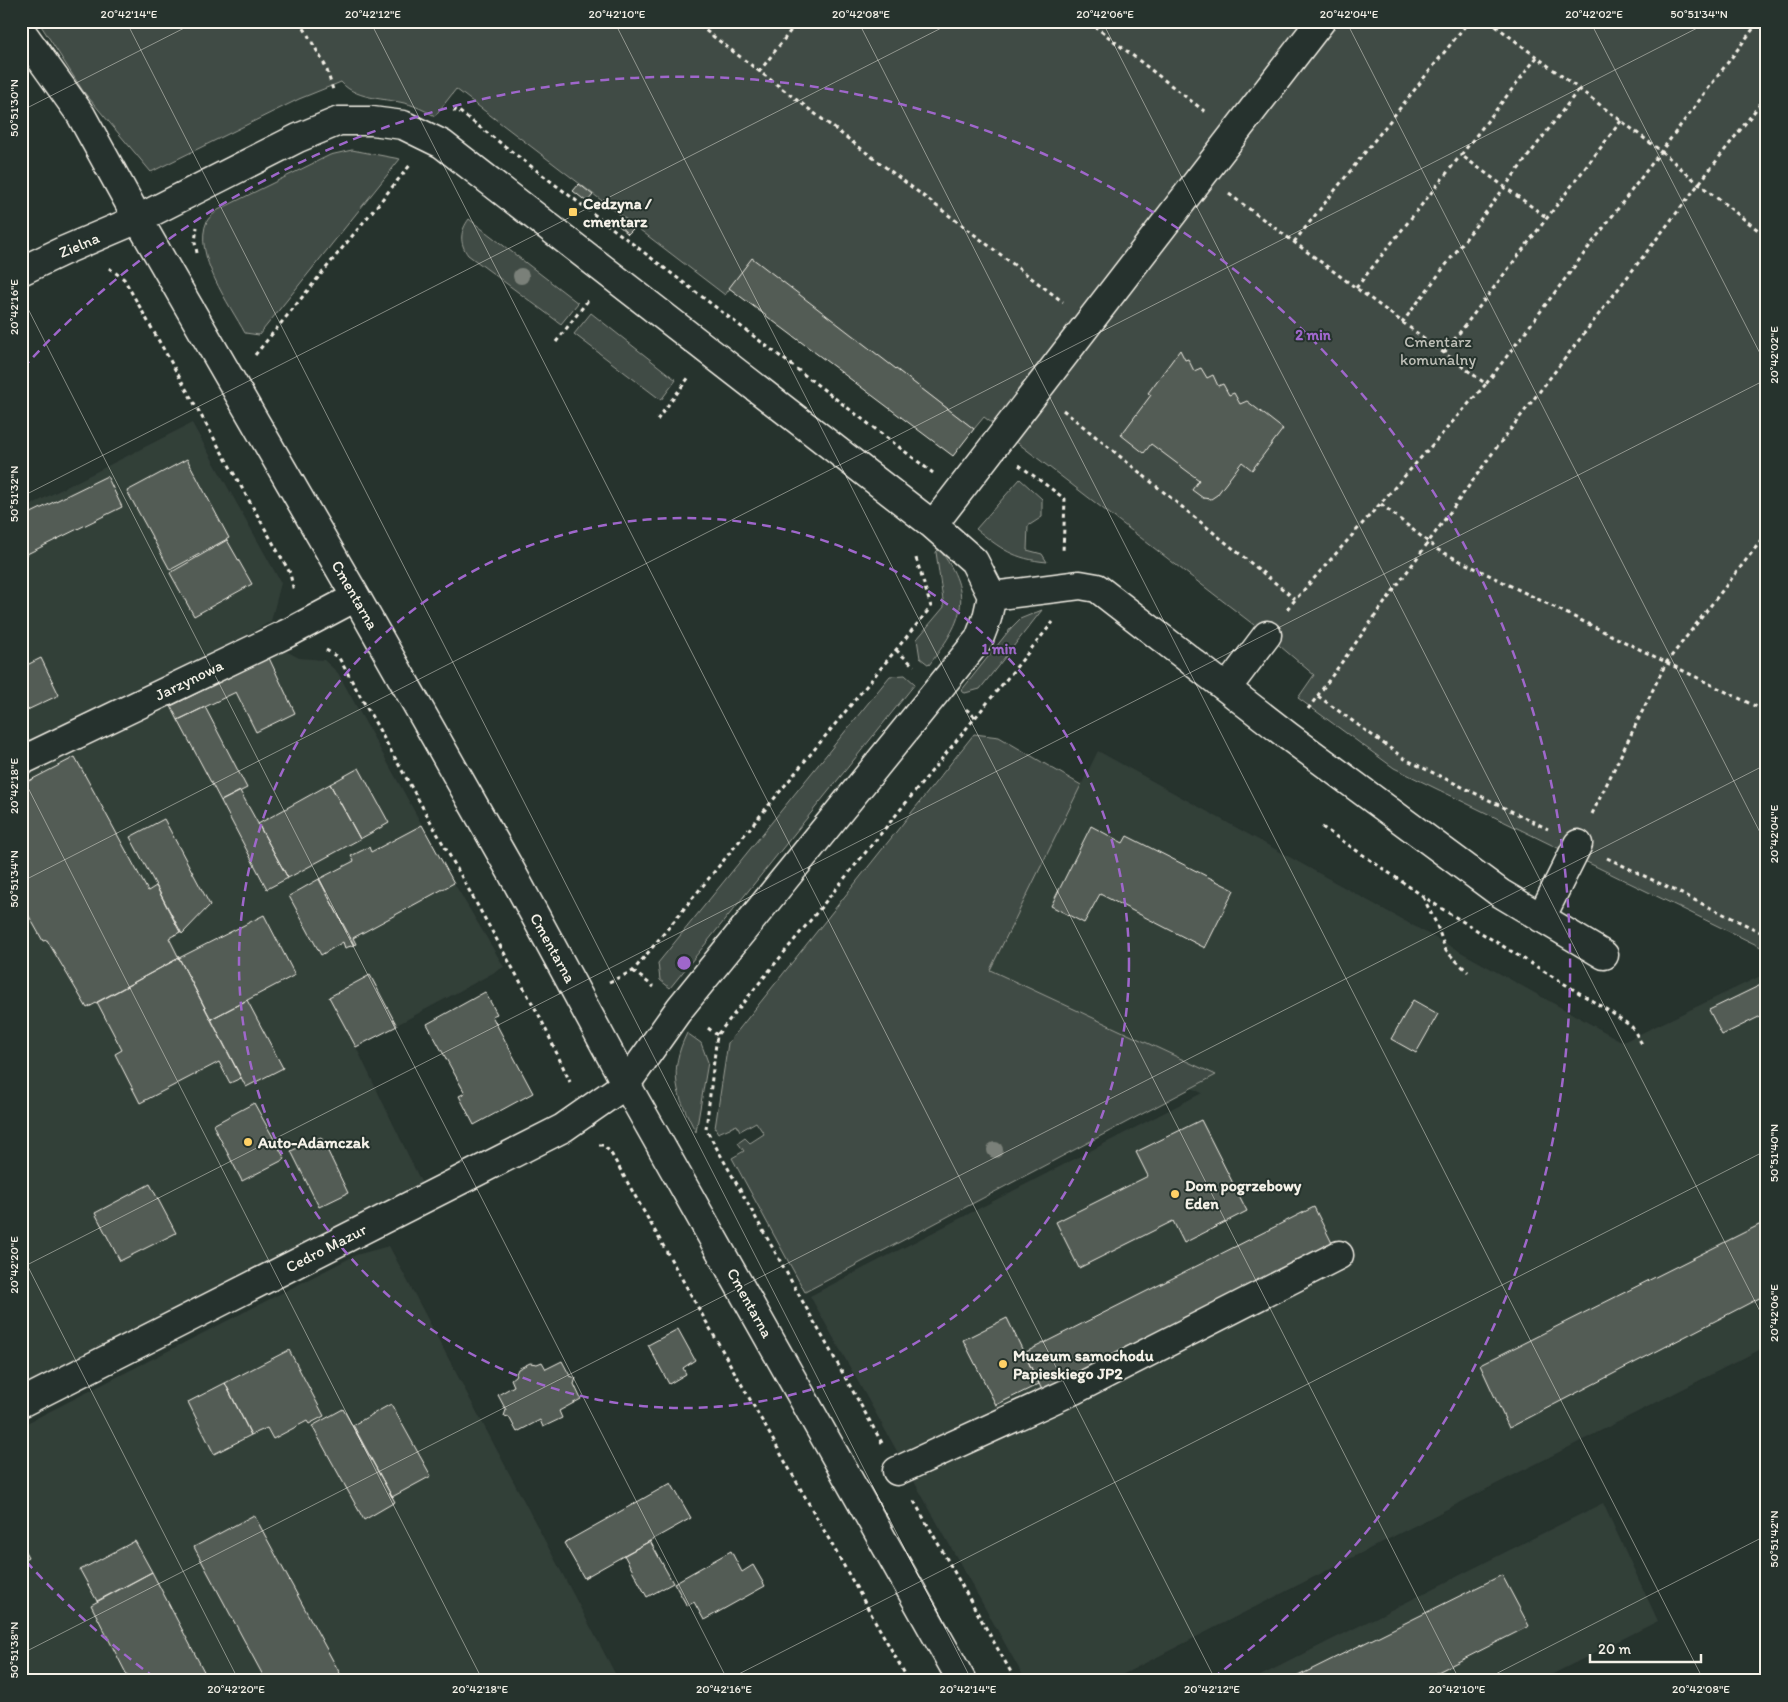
<svg xmlns="http://www.w3.org/2000/svg" width="1788" height="1702" font-family="Itim,sans-serif">
<rect width="100%" height="100%" fill="#26332d"/>
<filter id="ink" filterUnits="userSpaceOnUse"><feTurbulence type="fractalNoise" baseFrequency=".02" numOctaves="2"/><feDisplacementMap in="SourceGraphic" scale="10" xChannelSelector="R" yChannelSelector="G"/><feConvolveMatrix kernelMatrix="1 2 1 2 8 2 1 2 1" color-interpolation-filters="sRGB"/></filter>
<g filter="url(#ink)">
<path fill="#333f39" d="M192 423 281 583 271 621 225 648 21 747V510Z
M284 650 299 658 324 660 338 673 454 883 504 967 356 1047 424 1188 21 1389V779Z
M1098 751 1623 1042 1767 973V1346L1110 1681H1026L810 1296 1202 1093 981 987Z
M389 1246 619 1681H21V1426L356 1255Z
M1603 1503 1658 1621 1539 1681H1250Z"/>
<path fill="#414b45" stroke="#9a9e96" d="M38 21H1767V950L1394 768 1298 698 1314 675 1267 635 984 417 974 429 752 259 725 295 456 89 435 116C429 113 422 109 414 106 391 97 358 102 341 82L299 99 151 172 83 91Z
M352 150 400 159 259 335 245 333C230 305 192 254 207 221 209 217 215 213 218 210L330 155Z
M469 219 578 303 561 324 468 255C459 243 460 231 469 219Z
M591 313 676 380 661 400 574 334Z
M1020 479 1042 499V517L1028 526 1027 550 1042 554 1047 562C1014 559 1001 549 976 529Z
M939 549C976 596 961 623 929 665L920 658 917 639 944 607 936 552Z
M1042 610 980 689 965 693 961 691 1011 628 1020 619Z
M905 675 915 684 670 988 660 980 658 963 890 676Z
M974 734 999 737 1081 785 990 970 1216 1075 805 1292 732 1158 744 1151 738 1143 745 1138 750 1143 764 1134 756 1122 740 1131 737 1125 718 1133 715 1128 728 1043Z
M687 1033 701 1043 708 1062 696 1132C676 1095 668 1072 687 1033Z"/>
<path fill="#525c55" stroke="#f4f1e8" d="M579 184 593 195 587 202 573 191Z
M621 217 634 228 628 234 616 223Z
M752 258 974 429 953 456 729 288Z
M1180 350 1185 360 1188 359 1194 371 1201 368 1207 378 1213 375 1218 386 1223 384 1229 395 1234 393 1240 404 1247 401 1283 429 1252 470 1242 462 1217 495 1211 499 1203 498 1192 490 1199 480 1151 444 1144 453 1121 435 1151 395 1148 393Z
M187 459 229 538 170 570 127 491Z
M107 476 122 507 25 555 21 548V518Z
M227 540 252 584 194 616 170 573Z
M41 658 59 695 21 713V668Z
M269 658 295 713 256 732 236 692 178 720 171 706Z
M205 707 247 788 221 801 178 720Z
M75 757 148 891 156 886 180 932 169 938 179 958 87 1008 47 940 43 941 21 902V785Z
M359 768 389 823 360 839 330 784Z
M330 784 360 839 288 878 258 824Z
M240 791 288 878 267 889 221 801Z
M164 819 210 905 182 934 130 837Z
M422 825 454 883 353 938 356 944 354 945 319 879 354 861 351 856 369 847 371 852Z
M1091 826 1123 843 1127 836 1234 890 1205 948 1100 894 1084 923 1051 906Z
M319 879 354 945 345 948 343 942 321 955 289 896Z
M264 915 295 975 211 1019 179 958Z
M179 958 241 1078 230 1083 219 1062 140 1103 115 1054 122 1050 97 1002Z
M370 975 397 1026 356 1047 329 997Z
M1767 982V1013L1722 1035 1709 1010Z
M485 992 497 1014 492 1016 533 1093 474 1125 459 1096 465 1093 427 1024Z
M247 1000 283 1068 246 1087 211 1019Z
M1413 1000 1438 1014 1416 1053 1391 1039Z
M254 1103 285 1159 242 1181 213 1125Z
M1201 1120 1247 1211 1184 1243 1173 1221 1079 1268 1056 1222 1148 1176 1136 1152Z
M321 1137 348 1193 319 1207 291 1151Z
M150 1184 176 1233 120 1261 95 1213Z
M1314 1207 1335 1249 1044 1394 1024 1353Z
M1767 1221V1294L1509 1428 1480 1365Z
M1007 1318 1039 1384 996 1405 963 1340Z
M678 1329 695 1360 683 1368 686 1374 669 1384 648 1345Z
M289 1350 324 1416 309 1424 307 1421 273 1439 267 1428 251 1435 225 1383Z
M562 1361 570 1376 576 1378 574 1384 581 1399 559 1411 562 1418 543 1427 540 1420 517 1432 509 1417 504 1416 506 1410 498 1395 514 1386 511 1379 515 1376 518 1369 530 1363 537 1364 542 1362 546 1369Z
M225 1383 251 1435 214 1454 188 1402Z
M391 1404 431 1476 392 1497 353 1425Z
M343 1409 395 1502 364 1520 312 1426Z
M671 1483 691 1518 584 1578 564 1543Z
M254 1515 344 1681H266L194 1547Z
M135 1541 152 1572 97 1601 80 1570Z
M650 1541 673 1583 647 1597 624 1555Z
M21 1544 28 1557 21 1561Z
M731 1551 742 1572 753 1565 765 1586 704 1620 694 1602 687 1606 674 1583Z
M152 1572 209 1681H130L91 1605Z
M1502 1575 1529 1626 1420 1681H1288Z"/>
<g fill="none" stroke-linecap="round" stroke-linejoin="round">
<defs>
<path id="minor" d="M21 31 81 115 138 219 356 597 511 871 626 1084 962 1681
M21 271 63 251 138 219 298 138 339 121H372L403 125 442 144 933 525 974 561 992 596 987 618 979 639 680 1008 626 1084 563 1128 21 1403
M933 525 1321 21
M992 596 1080 585 1097 588 1288 736 1500 893 1604 955
M1227 688 1267 635
M21 761 292 631 356 597
M1541 918 1578 844
M897 1471 1074 1390 1339 1255"/>
</defs>
<use href="#minor" stroke="#f4f1e8" stroke-width="31"/>
<path stroke="#f4f1e8" stroke-width="3" stroke-dasharray="4 4" stroke-linecap="butt" d="M300 21 326 67 333 90
M693 21 1063 302
M1088 21 1208 114
M1489 21 1661 151 1699 184 1767 237
M1537 57 1461 155 1546 217
M759 72 798 21
M454 112 456 109 933 473
M1229 194 1486 384 1759 21
M1294 242 1469 21
M197 253 195 242 197 227
M109 268 124 279 290 573 294 592
M1356 288 1461 155
M1402 323 1579 89
M556 342 589 299
M1444 353 1621 121
M255 355 411 164
M1063 410 1295 599
M657 420 689 377
M1019 465 1065 499 1063 553
M1381 504 1438 550 1767 712
M1287 609 1486 384
M326 650 339 658 540 1017 570 1082
M896 650 914 666
M1318 696 1405 759 1548 829
M966 709 975 717
M1308 709 1497 447 1767 95
M1592 814 1666 663 1767 533
M1322 827 1439 907 1612 1013 1632 1027 1642 1044
M1607 858 1767 935
M1423 897 1436 923 1446 951 1468 972
M633 971 654 987
M609 982 633 971 931 607 915 555
M708 1028 717 1035
M599 1145H604L612 1155 909 1681
M882 1443 706 1129 717 1035 1053 622
M914 1501 1016 1681"/>
<use href="#minor" stroke="#26332d" stroke-width="28"/>
</g>
<g fill="#7a8079">
<circle cx="521" cy="276" r="8"/>
<circle cx="995" cy="1150" r="8"/>
</g>
</g>
<path fill="none" stroke="#f4f1e8" stroke-width="1" stroke-opacity="0.45" d="M126 21 972 1681M370 21 1216 1681M614 21 1460 1681M858 21 1704 1681M1102 21 1767 1325M1346 21 1767 846M1590 21 1767 367M21 111 198 21M21 295 728 1681M21 497 955 21M21 774 483 1681M21 882 1711 21M21 1253 239 1681M21 1268 1767 379M21 1654 1767 764M725 1681 1767 1150M1482 1681 1767 1535"/>
<g fill="none" stroke="#9f67cb" stroke-width="2.5" stroke-dasharray="9 6">
<circle cx="684" cy="963" r="445"/>
<path d="M155 1678A889 889 0 0 1 23 1558M23 368A889 889 0 1 1 1213 1678"/>
</g>
<g fill="#ffd166" stroke="#26332d" stroke-width="2">
<rect x="568" y="207" width="10" height="10" rx="2.5"/>
<circle cx="248" cy="1142" r="5"/>
<circle cx="1175" cy="1194" r="5"/>
<circle cx="1003" cy="1364" r="5"/>
</g>
<g text-anchor="middle" dominant-baseline="central" stroke-width="4" stroke-linejoin="round" paint-order="stroke">
<g font-size="16" font-weight="bold" fill="#f4f1e8" stroke="#26332d" text-anchor="start">
<text x="583" y="203">Cedzyna /<tspan x="583" dy="18">cmentarz</tspan></text>
<text x="258" y="1142">Auto-Adamczak</text>
<text x="1185" y="1185">Dom pogrzebowy<tspan x="1185" dy="18">Eden</tspan></text>
<text x="1013" y="1355">Muzeum samochodu<tspan x="1013" dy="18">Papieskiego JP2</tspan></text>
</g>
<g font-size="16" fill="#f4f1e8" stroke="#26332d">
<text transform="translate(79 245) rotate(-23)">Zielna</text>
<text transform="translate(355 595) rotate(60)">Cmentarna</text>
<text transform="translate(189 680) rotate(-26)">Jarzynowa</text>
<text transform="translate(553 948) rotate(61)">Cmentarna</text>
<text transform="translate(326 1248) rotate(-27)">Cedro Mazur</text>
<text transform="translate(750 1303) rotate(61)">Cmentarna</text>
</g>
<g font-size="16" fill="#bebfb7" stroke="#26332d">
<text x="1438" y="341">Cmentarz<tspan x="1438" dy="18">komunalny</tspan></text>
</g>
</g>
<circle cx="684" cy="963" r="8" fill="#9f67cb" stroke="#26332d" stroke-width="2.5"/>
<g font-size="15" text-anchor="middle" font-weight="bold" fill="#9f67cb" stroke="#26332d" stroke-width="4" stroke-linejoin="round" paint-order="stroke">
<text x="1313" y="340">2 min</text>
<text x="999" y="654">1 min</text>
</g>
<rect width="1788" height="1702" fill="none" stroke="#26332d" stroke-width="55"/>
<path d="M1590 1654v8h111v-8" fill="none" stroke="#f4f1e8" stroke-width="2.5"/>
<text x="1598" y="1654" font-size="15" fill="#f4f1e8" stroke="#26332d" stroke-width="4" paint-order="stroke">20 m</text>
<rect x="28" y="28" width="1732" height="1646" fill="none" stroke="#f4f1e8" stroke-width="2"/>
<g font-size="12" text-anchor="middle" fill="#f4f1e8">
<text x="129" y="18">20°42'14"E</text>
<text x="373" y="18">20°42'12"E</text>
<text x="617" y="18">20°42'10"E</text>
<text x="861" y="18">20°42'08"E</text>
<text x="1105" y="18">20°42'06"E</text>
<text x="1349" y="18">20°42'04"E</text>
<text x="1594" y="18">20°42'02"E</text>
<text x="1699" y="18">50°51'34"N</text>
<text transform="translate(14 108) rotate(-90)" y="4">50°51'30"N</text>
<text transform="translate(14 307) rotate(-90)" y="4">20°42'16"E</text>
<text transform="translate(1774 355) rotate(-90)" y="4">20°42'02"E</text>
<text transform="translate(14 494) rotate(-90)" y="4">50°51'32"N</text>
<text transform="translate(14 786) rotate(-90)" y="4">20°42'18"E</text>
<text transform="translate(1774 834) rotate(-90)" y="4">20°42'04"E</text>
<text transform="translate(14 879) rotate(-90)" y="4">50°51'34"N</text>
<text transform="translate(1774 1153) rotate(-90)" y="4">50°51'40"N</text>
<text transform="translate(14 1265) rotate(-90)" y="4">20°42'20"E</text>
<text transform="translate(1774 1313) rotate(-90)" y="4">20°42'06"E</text>
<text transform="translate(1774 1539) rotate(-90)" y="4">50°51'42"N</text>
<text transform="translate(14 1650) rotate(-90)" y="4">50°51'38"N</text>
<text x="236" y="1693">20°42'20"E</text>
<text x="480" y="1693">20°42'18"E</text>
<text x="724" y="1693">20°42'16"E</text>
<text x="968" y="1693">20°42'14"E</text>
<text x="1212" y="1693">20°42'12"E</text>
<text x="1457" y="1693">20°42'10"E</text>
<text x="1701" y="1693">20°42'08"E</text>
</g>
</svg>
